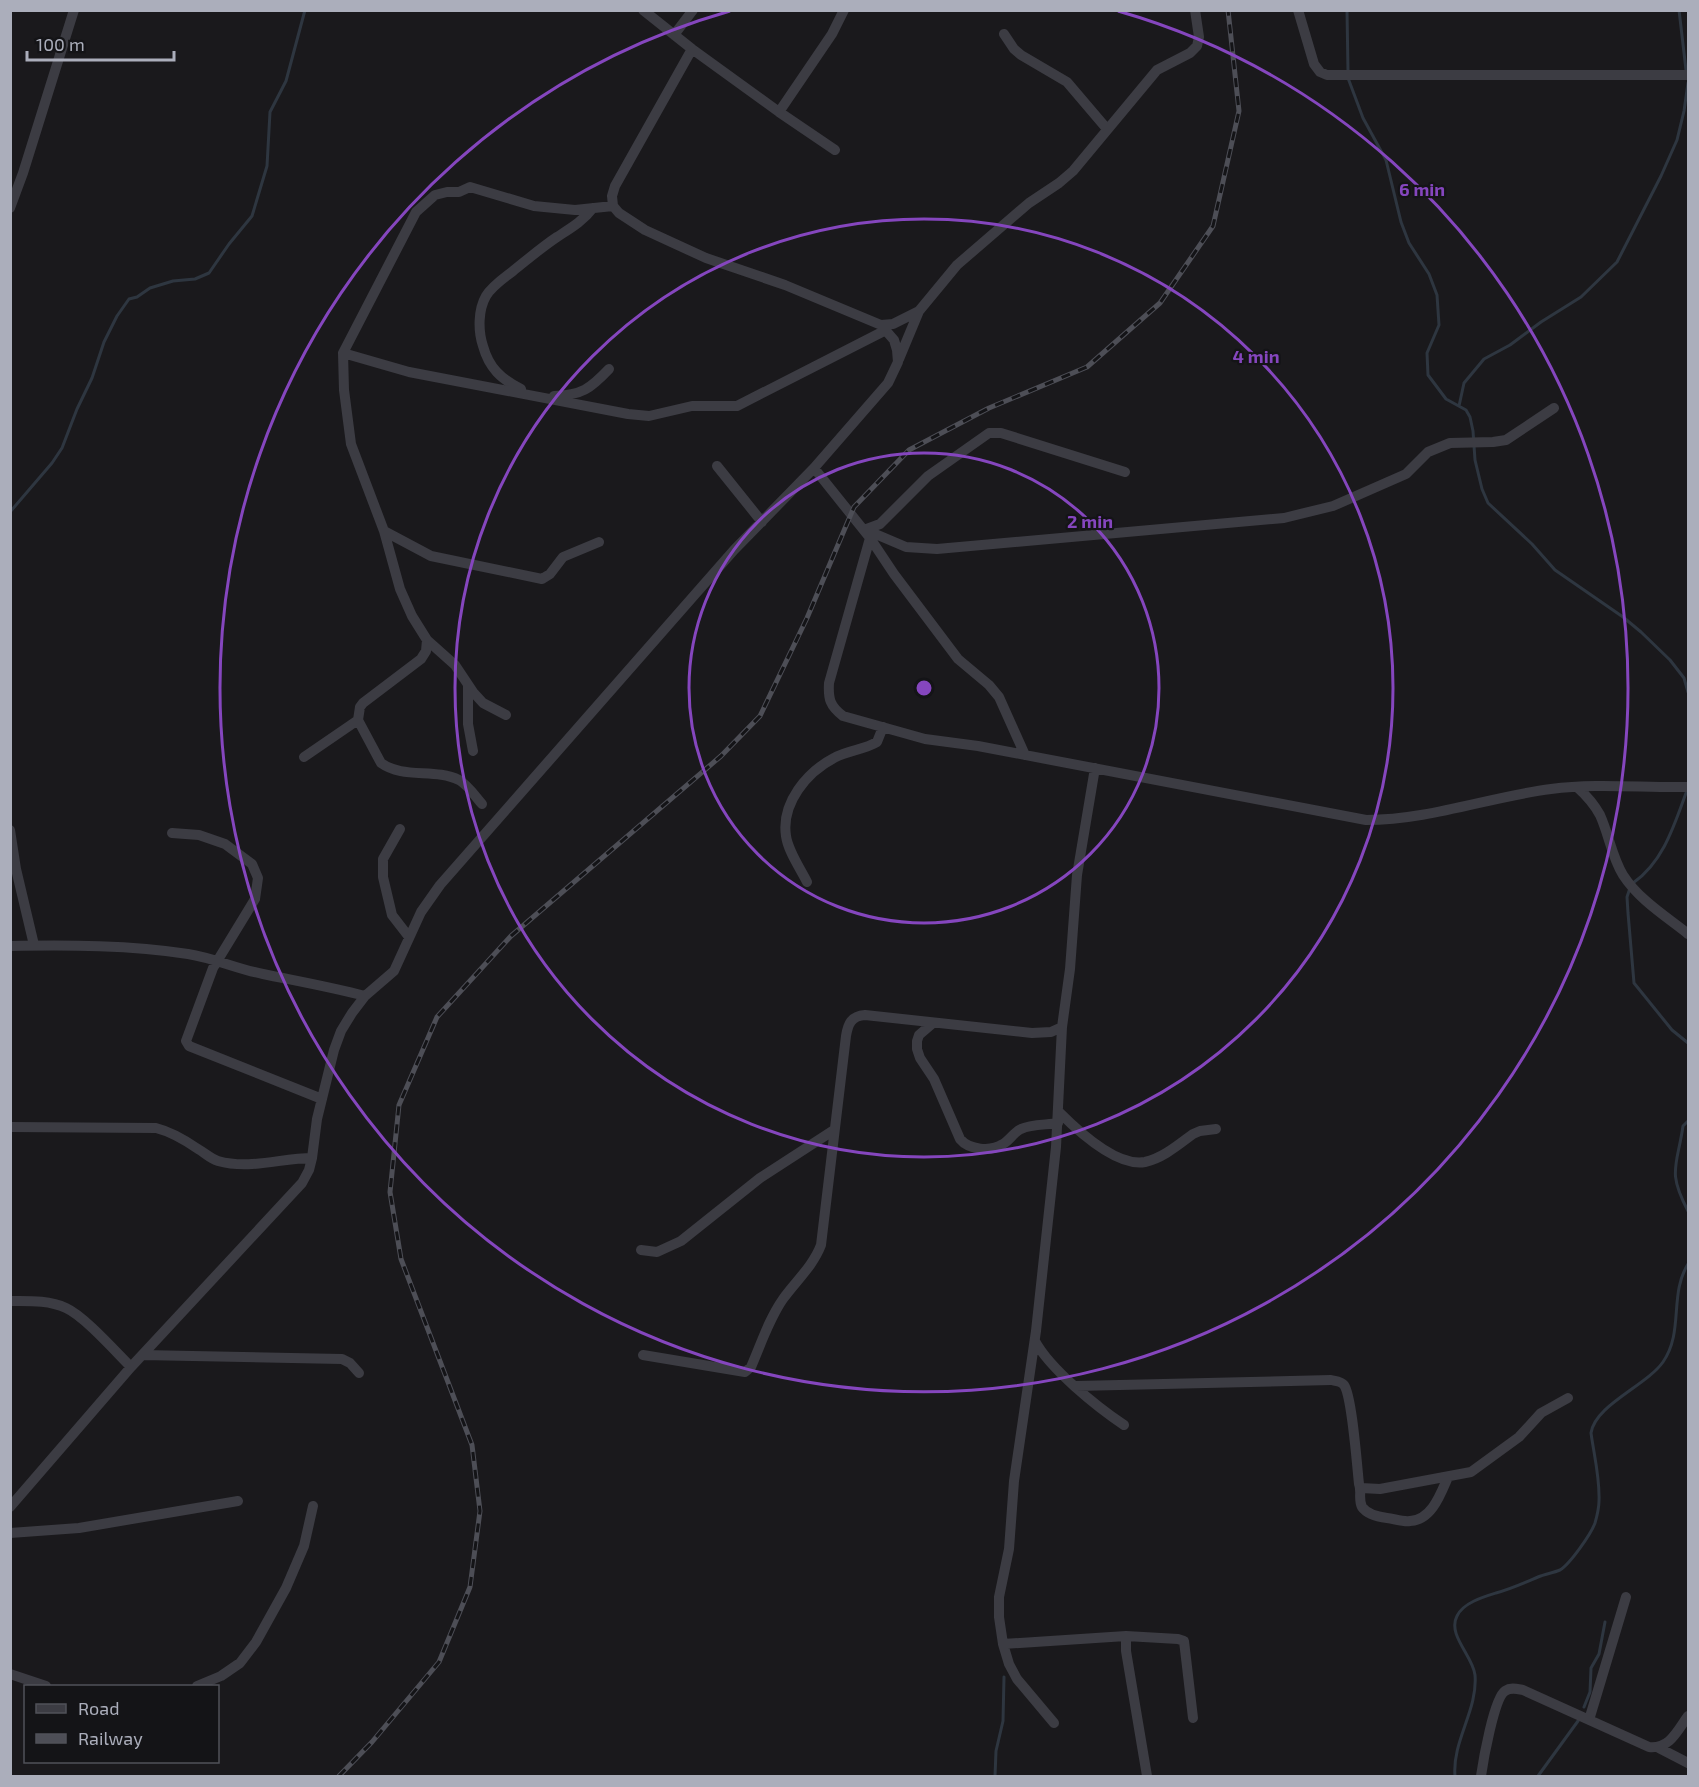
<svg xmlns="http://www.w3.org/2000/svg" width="1699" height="1787" font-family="'Exo 2',sans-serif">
<rect width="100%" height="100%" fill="#1a191c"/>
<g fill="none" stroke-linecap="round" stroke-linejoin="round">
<path stroke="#2e3640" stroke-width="3" d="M1347 10 1348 72
M1679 10 1686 70
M1348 78 1363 118 1386 160 1401 222 1409 243 1429 274 1437 295 1439 325 1427 353 1428 375 1446 399 1466 410 1470 417 1473 431 1475 460 1482 489 1488 503 1532 544 1555 570 1623 617 1641 632 1670 660 1684 678 1688 692
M1459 406 1464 383 1484 359 1510 345 1541 322 1581 297 1617 262 1661 176 1677 140 1684 111 1688 83
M10 512 52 463 62 448 77 409 92 378 104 342 117 316 129 299 137 297 150 288 173 281 195 279 209 273 229 244 252 216 267 166 270 112 286 81 305 10
M1633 883C1663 862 1674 826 1686 793
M1630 888 1627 897 1628 913 1634 983 1672 1030 1688 1043
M1688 1121 1683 1126C1677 1167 1667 1171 1688 1211
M1584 1707 1590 1692 1591 1668 1599 1654 1605 1622
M995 1776 996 1751 1003 1721 1004 1677
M1455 1776C1452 1741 1478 1710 1475 1675 1473 1656 1447 1635 1457 1616 1463 1603 1483 1597 1496 1593 1511 1589 1524 1583 1538 1577 1545 1574 1553 1573 1560 1570 1570 1564 1591 1534 1595 1523 1597 1516 1599 1508 1599 1501 1600 1478 1594 1455 1591 1433 1595 1405 1646 1386 1663 1362 1684 1332 1669 1294 1688 1264
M1538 1776 1578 1721"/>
<path stroke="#3c3c43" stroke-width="10" d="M643 10 692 49 779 112 832 34 844 10
M1298 10 1314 64 1320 72 1327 75H1688
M1004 34 1014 49 1021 55 1067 82 1107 129
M674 35 693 10
M779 112 835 150
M10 208 23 173 74 10
M881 325 893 324 919 311
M343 353 409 372 628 414 649 416 692 406H737L886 330
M899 359 919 311 957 265 1029 203 1059 183 1073 171 1157 70 1190 53 1197 46 1199 37 1195 10
M521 389C501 379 489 368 483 346 478 331 478 310 486 296 492 286 504 278 513 271 528 259 542 247 557 237 571 228 583 221 593 208
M554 396C582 395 590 389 609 369
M717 466 762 522
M814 468 870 538 894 574 958 659 989 685 999 697 1025 755
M864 530 880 524 928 476 989 433H1001L1125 472
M866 530 906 547 937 549 1284 518 1333 506 1365 492 1406 474 1428 452 1450 443 1493 442 1506 440 1554 408
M384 531 431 556 542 579 550 574 563 557 599 542
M870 538 829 683C828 699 830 706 843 716L925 739 978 746 1366 820C1429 820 1489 797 1551 789 1597 783 1643 788 1688 787
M468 685V724L473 751
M506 715 483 703 473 692 455 665 427 640 412 616 400 589 384 531 351 444 344 390 343 353 416 212 435 195 447 192H459L470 187 534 206 575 210 613 206
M358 720 381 763C403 779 435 768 459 780 468 785 475 796 482 804
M304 757 358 720 360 707 363 703 421 659 426 651 427 640
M1577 787C1586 795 1594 804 1600 815 1609 835 1612 857 1623 875 1639 900 1667 917 1688 934
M400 829 383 859V877L392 915 409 937
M10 830 16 869 34 945
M172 833 199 835 225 844 252 864 258 878 255 899 213 968 186 1041 189 1046 322 1099
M807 882C800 868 788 851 786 836 781 803 807 772 834 758 848 750 864 750 877 742L883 727
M10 946C69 945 130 945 188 954 214 958 237 969 263 974 297 981 331 987 365 996
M933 1023 919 1035 917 1041V1049L920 1058 934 1079 960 1139C969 1150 991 1152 1003 1144 1010 1140 1014 1132 1021 1129 1031 1124 1047 1125 1058 1123
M1059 1112C1078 1131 1117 1167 1145 1162 1163 1158 1178 1145 1193 1134L1200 1131 1216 1129
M10 1127 156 1128C172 1132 185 1140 198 1149 205 1153 211 1159 218 1161 250 1170 281 1158 312 1158
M641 1250 657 1252 681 1241 760 1178 834 1130
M10 1301C29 1301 49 1300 66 1308 84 1316 115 1351 131 1367
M1035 1341C1050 1369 1097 1407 1124 1425
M142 1355 342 1359 350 1363 359 1373
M643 1355 745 1372 751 1367C761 1344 769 1319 783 1299 796 1281 813 1266 821 1245L846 1036C848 1024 851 1016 865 1015L1032 1033 1051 1032 1062 1027
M1076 1386 1331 1380C1335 1381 1341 1381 1344 1385 1352 1396 1357 1466 1359 1484 1362 1491 1358 1499 1362 1507 1367 1514 1379 1517 1387 1518 1395 1519 1403 1522 1410 1521 1432 1520 1441 1493 1448 1477
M1361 1488 1380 1489 1471 1472 1519 1437 1541 1413 1568 1398
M10 1507 131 1367 302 1183 309 1170 312 1158 317 1119 334 1050 341 1031 352 1013 365 996 394 971 421 912 440 885 734 550 814 468 888 383 898 362 897 350 894 340 881 325 785 285 706 258 645 230 619 213 613 206 612 196 615 186 692 49
M10 1533 79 1528 238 1501
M1126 1636 1178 1639 1184 1641 1193 1718
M1003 1644 1126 1636V1651L1147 1776
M10 1674 46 1686
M197 1686 221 1676 240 1663 256 1642 286 1588 304 1546 313 1506
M1589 1720 1626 1597
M1054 1723 1017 1679 1009 1664 1003 1644 999 1617V1597L1009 1549 1014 1481 1036 1331 1056 1147 1062 1027 1070 969 1077 875 1095 768
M1659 1748 1688 1763
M1481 1776C1483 1762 1494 1698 1505 1691 1511 1687 1517 1689 1523 1690L1649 1747C1670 1749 1677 1731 1688 1716"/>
<defs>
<path id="rail" d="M339 1776 372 1742 439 1662 470 1587 480 1511 472 1445 401 1259 390 1192 399 1105 437 1017 511 936 721 756 760 716 807 618 854 507 909 450 989 408 1087 367 1160 303 1213 226 1239 111 1228 10"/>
</defs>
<use href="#rail" stroke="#4d4e56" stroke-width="5"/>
<use href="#rail" stroke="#141417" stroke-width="3" stroke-dasharray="9" stroke-linecap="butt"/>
</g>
<g fill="none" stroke="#8546be" stroke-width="3">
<circle cx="924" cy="688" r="235"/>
<circle cx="924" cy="688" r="469"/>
<path d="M1118 11A704 704 0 1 1 730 11"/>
</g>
<circle cx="924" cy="688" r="9" fill="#8546be" stroke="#141417" stroke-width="3"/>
<g font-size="18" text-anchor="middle" font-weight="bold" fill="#8546be" stroke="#141417" stroke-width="4.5" stroke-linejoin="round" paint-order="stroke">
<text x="1422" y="196">6 min</text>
<text x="1256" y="363">4 min</text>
<text x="1090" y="528">2 min</text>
</g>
<rect width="1699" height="1787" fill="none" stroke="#abaebb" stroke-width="24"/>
<rect x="24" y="1685" width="195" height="78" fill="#141417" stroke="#505259" stroke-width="1.5"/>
<rect x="36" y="1704" width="30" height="9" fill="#3c3c43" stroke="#505259" stroke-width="1.5"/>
<text x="78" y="1715" font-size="18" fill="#abaebb">Road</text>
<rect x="36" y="1734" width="30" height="9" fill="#4d4e56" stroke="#505259" stroke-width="1.5"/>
<text x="78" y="1745" font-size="18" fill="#abaebb">Railway</text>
<path d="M27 51v9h147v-9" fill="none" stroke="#abaebb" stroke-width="3"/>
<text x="36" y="51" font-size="18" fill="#abaebb" stroke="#141417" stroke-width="4.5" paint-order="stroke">100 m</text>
</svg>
